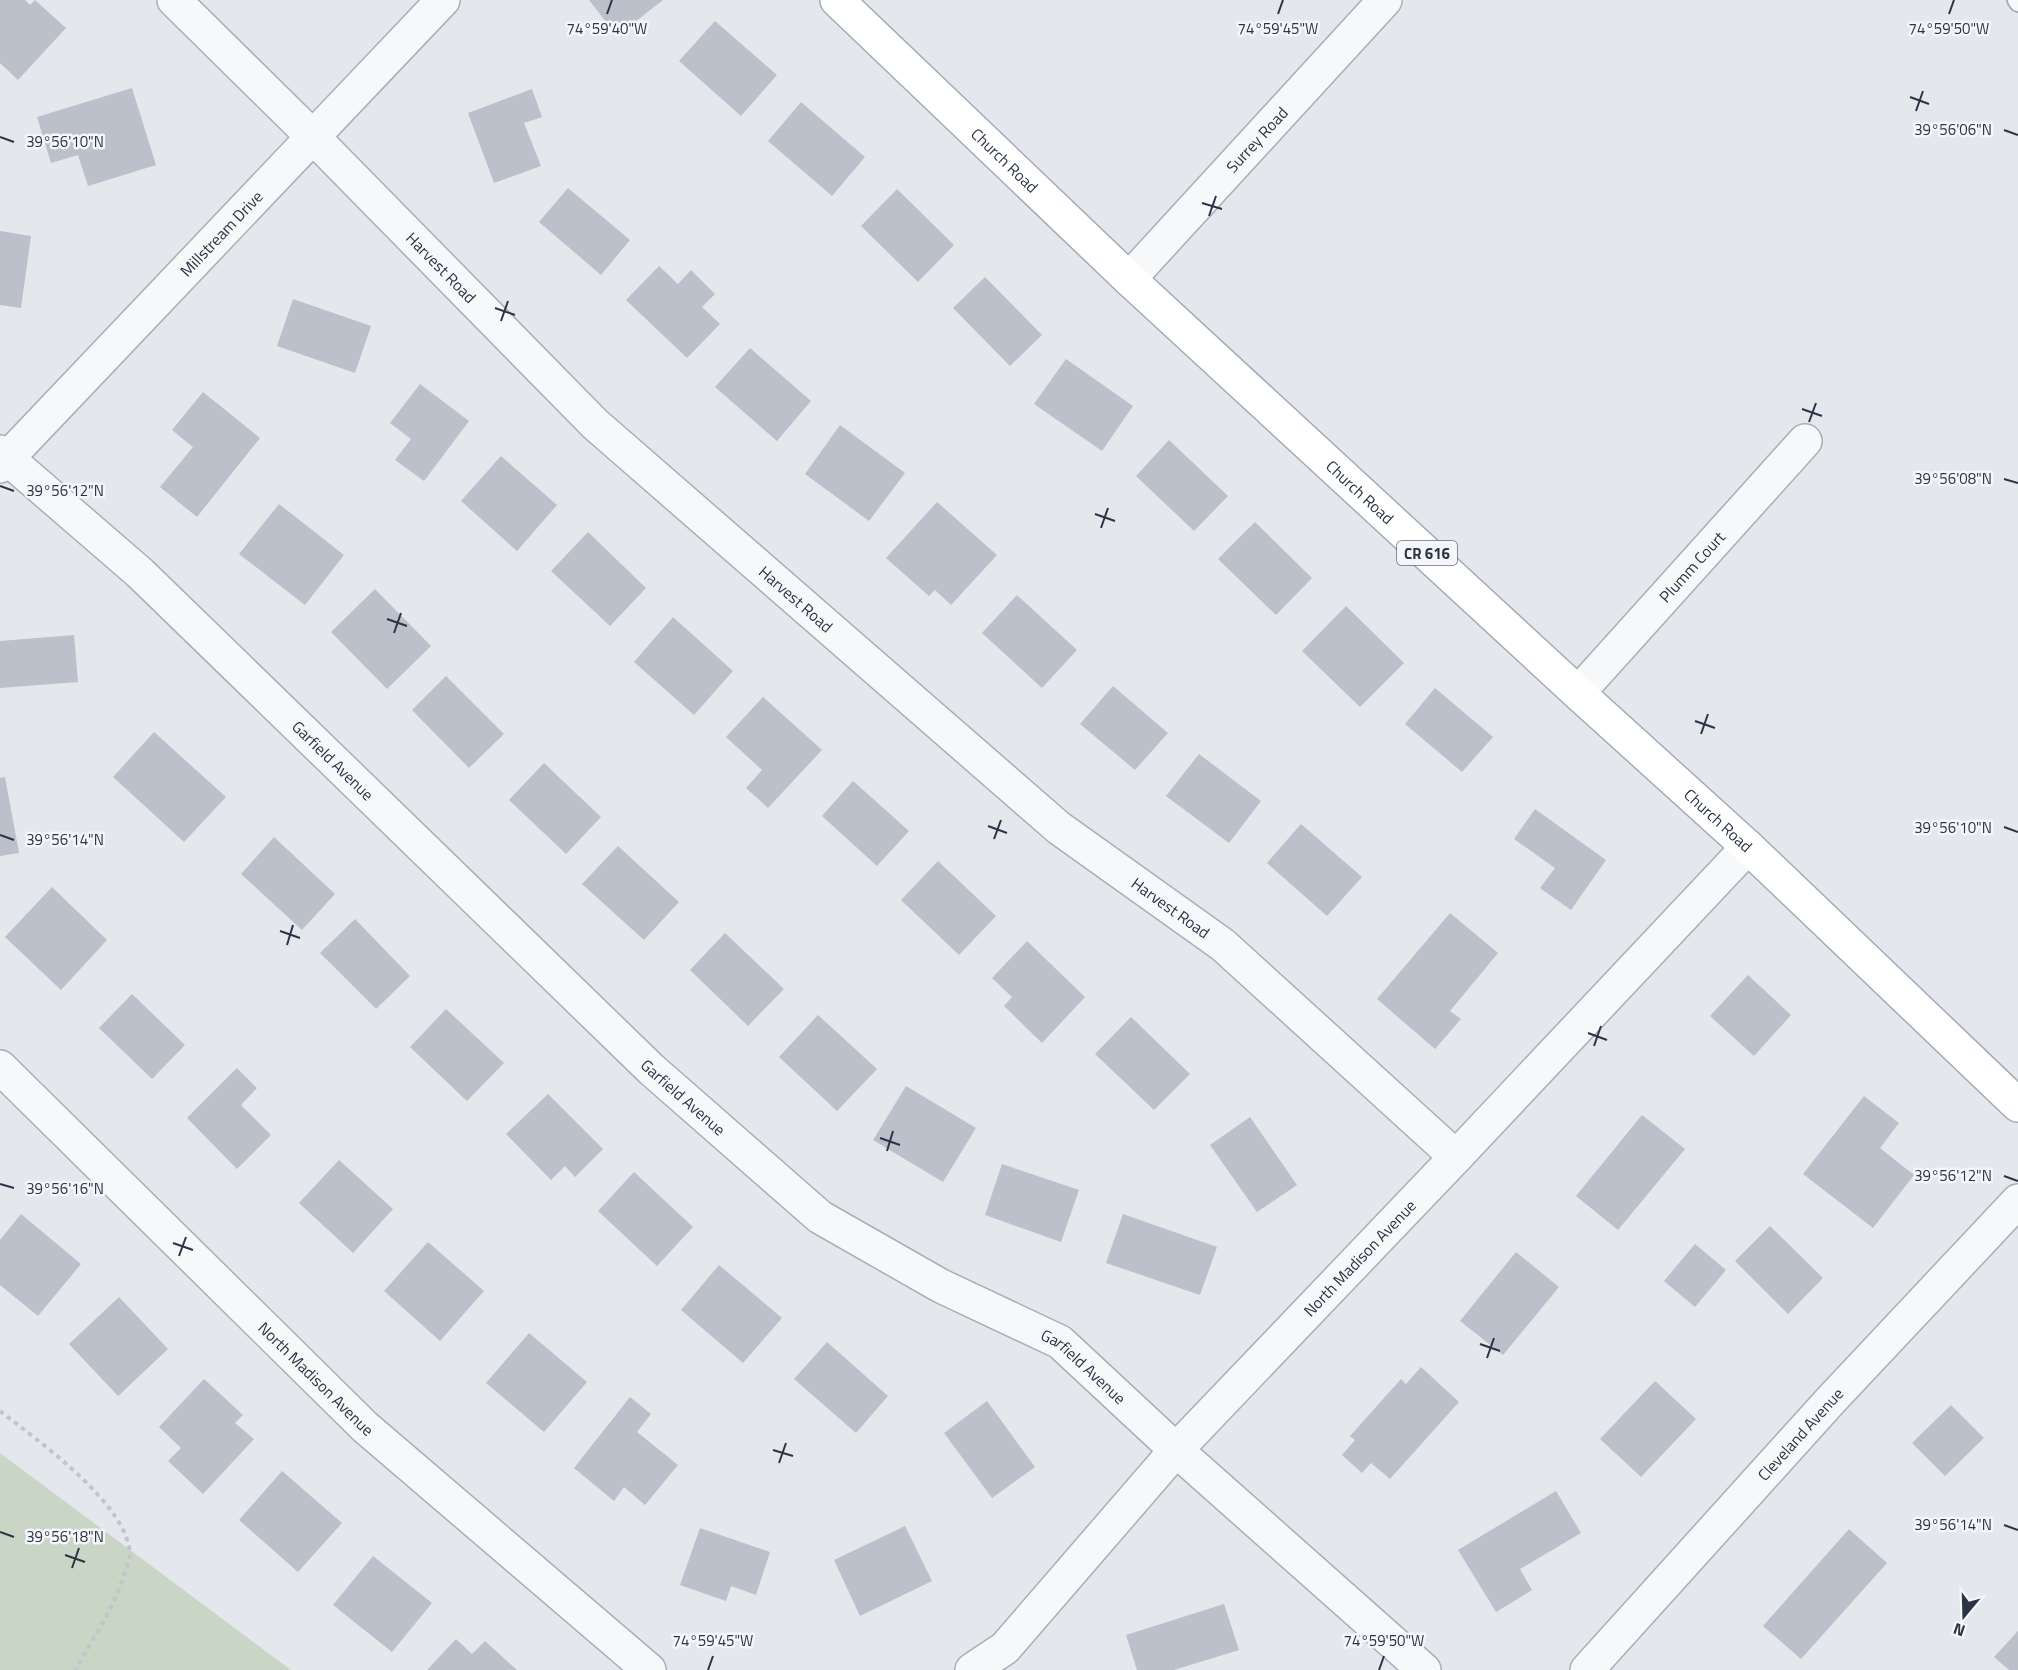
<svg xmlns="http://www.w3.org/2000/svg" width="2018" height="1670" font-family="'Titillium Web',sans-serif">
<rect width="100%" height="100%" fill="#e4e7ec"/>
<path fill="#c9d6c5" d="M0 1453 291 1670H0Z"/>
<path fill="#bbc0ca" d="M0 0H25L30 5 35 0 66 28 18 80 0 63Z
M589 0H663L617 36Z
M715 21 777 75 741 116 679 61Z
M132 88 156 165 88 186 78 155 51 163 37 117Z
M532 89 542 117 524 123 541 166 494 183 468 113Z
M801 102 865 157 832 196 768 141Z
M568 188 630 240 601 275 539 222Z
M897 189 954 245 918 282 861 226Z
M0 231 31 236 21 308 0 305Z
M659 266 678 284 691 270 715 294 702 307 720 324 687 358 626 300Z
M985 277 1042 335 1010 366 953 308Z
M293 299 371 326 355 373 277 346Z
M750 348 811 401 777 441 715 387Z
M1066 359 1133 406 1102 451 1034 404Z
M420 384 469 421 424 481 395 460 411 439 390 423Z
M203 392 260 438 197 517 160 487 193 447 172 430Z
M840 425 905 473 869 521 805 474Z
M1169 440 1228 496 1194 531 1136 476Z
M501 456 557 505 517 551 461 501Z
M937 502 997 555 951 605 935 590 929 596 886 558Z
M279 504 344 555 305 605 239 554Z
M1255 522 1312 578 1276 615 1218 559Z
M588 532 646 588 610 626 551 571Z
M375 589 431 646 387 689 331 632Z
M1017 595 1077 650 1042 688 982 633Z
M1346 606 1404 663 1360 707 1302 651Z
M673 617 733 671 694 715 634 662Z
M74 635 78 682 0 688V641Z
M446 676 504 734 469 768 412 710Z
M1113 686 1168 733 1135 770 1080 724Z
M1435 688 1493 737 1462 772 1405 724Z
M763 697 822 750 768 808 746 788 762 770 726 737Z
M154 732 226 797 184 842 113 777Z
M1199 754 1261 801 1229 843 1166 796Z
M544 763 601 817 566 854 509 800Z
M5 777 19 853 0 856V778Z
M853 781 909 831 877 866 822 816Z
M1535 809 1606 860 1571 910 1540 888 1555 868 1514 839Z
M1301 824 1362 877 1327 916 1267 863Z
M274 837 335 894 302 930 241 874Z
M618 846 679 902 644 940 582 884Z
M938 861 996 916 959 955 901 900Z
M52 887 107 940 61 990 5 937Z
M1450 913 1498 953 1450 1011 1461 1019 1435 1049 1377 999Z
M355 919 410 976 376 1009 320 953Z
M725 933 784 989 748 1026 690 970Z
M1027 941 1085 997 1042 1043 1004 1006 1012 997 992 978Z
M1748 975 1791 1015 1754 1056 1710 1016Z
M132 994 185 1045 152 1079 99 1028Z
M446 1009 504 1063 467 1101 410 1047Z
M818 1015 877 1069 837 1111 779 1057Z
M1131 1017 1190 1074 1154 1110 1095 1054Z
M237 1068 257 1088 241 1105 271 1135 237 1169 187 1118Z
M906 1086 976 1128 943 1182 873 1140Z
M548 1094 603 1149 575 1177 565 1166 551 1180 506 1134Z
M1864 1096 1899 1123 1880 1148 1914 1175 1873 1228 1803 1174Z
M1642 1115 1685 1149 1618 1230 1576 1196Z
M1250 1117 1297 1185 1257 1212 1210 1145Z
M339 1160 393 1209 353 1253 299 1203Z
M1002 1164 1079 1190 1061 1242 985 1215Z
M634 1172 693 1227 657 1266 598 1211Z
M21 1214 81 1264 38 1316 0 1285V1240Z
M1123 1214 1217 1247 1200 1295 1106 1263Z
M1770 1226 1823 1278 1788 1314 1735 1261Z
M428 1242 484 1291 440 1341 384 1291Z
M1695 1244 1726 1270 1695 1307 1664 1281Z
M1516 1252 1559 1287 1503 1355 1460 1321Z
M719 1265 782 1318 743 1363 681 1310Z
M119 1297 168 1349 118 1396 69 1344Z
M529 1333 587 1382 544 1432 486 1383Z
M827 1342 888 1396 856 1433 794 1379Z
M1421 1367 1459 1402 1390 1479 1371 1463 1362 1473 1342 1455 1355 1440 1350 1436 1401 1379 1406 1384Z
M204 1379 243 1415 235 1423 254 1439 203 1494 168 1461 181 1448 159 1427Z
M1655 1381 1696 1419 1641 1477 1600 1439Z
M630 1397 651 1414 637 1432 678 1465 645 1505 624 1487 614 1501 574 1468Z
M987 1401 1035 1467 992 1498 944 1433Z
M1951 1405 1984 1438 1945 1476 1912 1443Z
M282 1471 342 1523 298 1572 239 1520Z
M1556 1491 1581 1533 1520 1569 1532 1590 1496 1612 1458 1550Z
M905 1526 932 1581 860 1616 834 1560Z
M700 1528 770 1552 756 1595 731 1586 726 1601 680 1585Z
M1849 1529 1887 1563 1801 1659 1763 1626Z
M373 1556 432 1603 392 1652 333 1605Z
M1224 1604 1239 1650 1174 1670H1137L1126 1635Z
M2018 1631V1670H2009L1994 1657Z
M456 1639 472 1654 485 1641 517 1670H427Z"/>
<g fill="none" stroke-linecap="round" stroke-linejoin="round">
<defs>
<path id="lane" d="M2016 0 2018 3"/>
<g id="street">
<path id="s1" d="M174 0 313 137 595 424 1059 828 1223 945 1456 1157"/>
<path id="s2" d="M1129 279 1385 0"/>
<path id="s3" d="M0 452 140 573 651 1069 820 1217 941 1286 1060 1342 1176 1450 1424 1670"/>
<path id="s4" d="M0 466 443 0"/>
<path id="s5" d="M1578 693 1805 441"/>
<path id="s6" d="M0 1067 365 1427 649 1670"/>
<path id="s7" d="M972 1670 1005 1648 1176 1450 1456 1157 1748 847"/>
<path id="s8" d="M1587 1670 1831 1400 2018 1201"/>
</g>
<g id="primary">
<path id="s9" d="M837 0 1129 279 1578 693 1748 847 2018 1105"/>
</g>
</defs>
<use href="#lane" stroke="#a9aeb7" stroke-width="20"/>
<use href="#street" stroke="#a9aeb7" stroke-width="36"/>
<use href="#primary" stroke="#a3abb8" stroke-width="36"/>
<path stroke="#c2c5cb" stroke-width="4" stroke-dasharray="4.5 4.5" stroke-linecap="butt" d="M0 1411C38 1441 127 1503 130 1554 130 1560 127 1566 125 1572 114 1607 94 1638 75 1670"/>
<use href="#lane" stroke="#f7f8fa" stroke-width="16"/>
<use href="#street" stroke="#f7f8fa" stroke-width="33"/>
<use href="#primary" stroke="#fff" stroke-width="33"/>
</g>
<path fill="none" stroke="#2b3445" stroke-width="2" d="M607 14 612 0M1278 14 1283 0M1949 14 1954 0M1910 97 1929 104M1916 111 1923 91M2004 130 2018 135M0 137 14 142M1202 203 1222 209M1209 216 1216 196M495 308 515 315M501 321 508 301M1802 409 1822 416M1809 422 1816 403M2004 479 2018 483M0 486 14 491M1095 514 1115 521M1101 528 1108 508M387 619 407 626M394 633 401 613M1695 721 1715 728M1701 734 1708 714M988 826 1007 833M2004 827 2018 832M0 835 14 840M994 839 1001 820M280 931 300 938M287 945 293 925M1588 1033 1607 1040M1594 1046 1601 1026M880 1138 900 1145M887 1151 893 1131M2004 1176 2018 1181M0 1184 14 1188M173 1243 193 1250M179 1256 186 1237M1480 1344 1500 1351M1487 1358 1494 1338M773 1450 793 1456M779 1463 786 1443M2004 1525 2018 1530M0 1532 14 1537M65 1555 85 1562M72 1568 79 1548M708 1670 713 1656M1379 1670 1384 1656"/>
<g text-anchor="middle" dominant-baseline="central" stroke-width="5" stroke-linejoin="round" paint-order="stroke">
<rect fill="#f4f6f9" stroke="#676e7b" stroke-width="1.5" x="1397" y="541" width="60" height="24" rx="4.5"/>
<g font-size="15" font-weight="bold" fill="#2b3445">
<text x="1427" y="553">CR 616</text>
</g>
<g font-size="16" fill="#2b3445" stroke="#f4f6f9">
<text stroke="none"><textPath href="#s2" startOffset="189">Surrey Road</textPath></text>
<text stroke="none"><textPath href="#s9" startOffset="232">Church Road</textPath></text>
<text stroke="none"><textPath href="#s4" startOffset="321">Millstream Drive</textPath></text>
<text stroke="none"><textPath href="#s1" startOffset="378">Harvest Road</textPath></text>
<text stroke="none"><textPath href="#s9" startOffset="718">Church Road</textPath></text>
<text stroke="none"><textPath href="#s5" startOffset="170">Plumm Court</textPath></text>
<text stroke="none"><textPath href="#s1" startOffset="864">Harvest Road</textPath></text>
<text stroke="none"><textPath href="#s3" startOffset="454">Garfield Avenue</textPath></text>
<text stroke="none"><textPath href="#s9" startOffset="1204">Church Road</textPath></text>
<text stroke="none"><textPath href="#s1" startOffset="1350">Harvest Road</textPath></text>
<text stroke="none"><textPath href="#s3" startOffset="940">Garfield Avenue</textPath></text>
<text stroke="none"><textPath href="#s7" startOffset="567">North Madison Avenue</textPath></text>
<text stroke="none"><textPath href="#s3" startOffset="1426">Garfield Avenue</textPath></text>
<text stroke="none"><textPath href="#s6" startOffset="444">North Madison Avenue</textPath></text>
<text stroke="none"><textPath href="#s8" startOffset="318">Cleveland Avenue</textPath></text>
</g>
</g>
<g font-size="15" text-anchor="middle" fill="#2b3445" stroke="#f4f6f9" stroke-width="5" stroke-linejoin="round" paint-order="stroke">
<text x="607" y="34">74°59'40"W</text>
<text x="1278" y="34">74°59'45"W</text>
<text x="1949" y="34">74°59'50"W</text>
<text x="1953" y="135">39°56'06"N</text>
<text x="65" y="147">39°56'10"N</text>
<text x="1953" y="484">39°56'08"N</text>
<text x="65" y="496">39°56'12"N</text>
<text x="1953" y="833">39°56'10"N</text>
<text x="65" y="845">39°56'14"N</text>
<text x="1953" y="1181">39°56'12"N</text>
<text x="65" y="1194">39°56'16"N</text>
<text x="1953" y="1530">39°56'14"N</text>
<text x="65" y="1542">39°56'18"N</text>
<text x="713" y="1646">74°59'45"W</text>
<text x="1384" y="1646">74°59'50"W</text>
</g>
<g transform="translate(1964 1616) rotate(199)" stroke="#f4f6f9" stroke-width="4.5" paint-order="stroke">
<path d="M0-4.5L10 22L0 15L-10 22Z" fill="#2b3445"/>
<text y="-9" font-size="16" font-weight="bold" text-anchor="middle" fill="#2b3445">N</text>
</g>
</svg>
